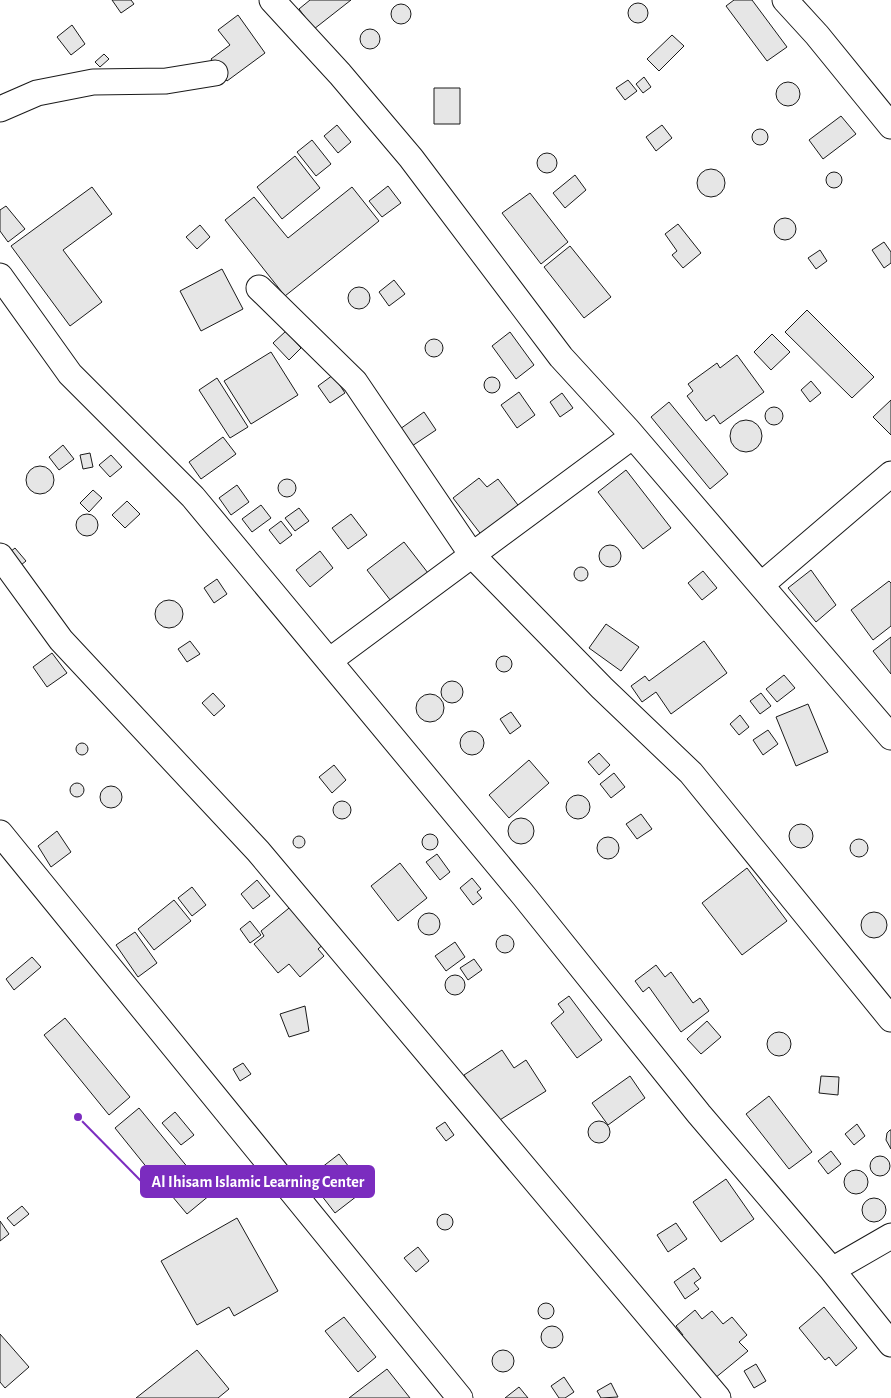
<svg xmlns="http://www.w3.org/2000/svg" width="891" height="1398" font-family="'Alegreya Sans',sans-serif">
<rect width="100%" height="100%" fill="#fff"/>
<path fill="#e6e6e6" stroke="#1a1a1a" d="M112 0H131L134 4 121 13Z
M310 0H351L314 29 299 9Z
M734 0H752L787 47 767 61 726 6Z
M628 13a10 10 0 1 1 20 0a10 10 0 1 1-20 0Z
M391 14a10 10 0 1 1 20 0a10 10 0 1 1-20 0Z
M238 15 265 53 227 81 211 59 230 45 218 30Z
M72 25 85 44 71 55 57 37Z
M360 39a10 10 0 1 1 20 0a10 10 0 1 1-20 0Z
M672 35 684 46 659 71 647 59Z
M104 54 109 59 100 67 95 62Z
M644 77 651 87 643 93 636 84Z
M628 80 637 91 625 100 616 88Z
M776 94a12 12 0 1 1 24 0a12 12 0 1 1-24 0Z
M434 88H460V124H434Z
M841 116 856 134 823 159 809 140Z
M337 125 351 142 338 153 324 136Z
M662 125 672 138 656 151 646 137Z
M752 137a8 8 0 1 1 16 0a8 8 0 1 1-16 0Z
M312 140 331 164 316 176 297 152Z
M537 163a10 10 0 1 1 20 0a10 10 0 1 1-20 0Z
M295 156 320 188 282 219 257 187Z
M697 183a14 14 0 1 1 28 0a14 14 0 1 1-28 0Z
M826 180a8 8 0 1 1 16 0a8 8 0 1 1-16 0Z
M575 175 586 190 565 208 553 193Z
M388 186 401 203 382 217 369 201Z
M92 187 112 214 63 250 102 302 70 326 11 246Z
M352 187 379 221 285 296 225 220 254 197 288 238Z
M530 193 568 242 541 264 502 213Z
M6 206 25 229 8 242 0 231V210Z
M774 229a11 11 0 1 1 22 0a11 11 0 1 1-22 0Z
M678 224 701 253 683 268 672 255 677 251 665 234Z
M200 225 210 237 197 249 186 237Z
M884 242 891 252V263L884 268 872 250Z
M570 246 611 297 584 318 544 267Z
M820 250 827 261 816 269 808 258Z
M222 269 243 309 201 331 180 291Z
M394 280 405 294 389 306 379 292Z
M348 298a11 11 0 1 1 22 0a11 11 0 1 1-22 0Z
M807 310 874 377 852 398 785 332Z
M286 331 301 348 289 360 273 343Z
M510 332 534 365 516 379 492 346Z
M772 334 790 352 771 370 754 352Z
M425 348a9 9 0 1 1 18 0a9 9 0 1 1-18 0Z
M271 352 298 395 251 424 224 381Z
M737 355 764 392 720 424 714 415 706 421 687 396 693 391 688 384 717 363 720 368Z
M333 375 345 393 330 403 318 386Z
M484 385a8 8 0 1 1 16 0a8 8 0 1 1-16 0Z
M217 378 248 427 230 438 199 390Z
M811 381 821 393 810 402 801 390Z
M519 392 535 415 517 428 501 405Z
M562 393 573 408 560 417 550 402Z
M891 400V435L873 417Z
M669 402 728 474 710 489 651 417Z
M765 416a9 9 0 1 1 18 0a9 9 0 1 1-18 0Z
M424 412 436 430 412 446 400 429Z
M730 436a16 16 0 1 1 32 0a16 16 0 1 1-32 0Z
M223 437 236 454 201 479 189 462Z
M63 445 74 459 59 470 49 457Z
M90 453 93 467 83 469 80 455Z
M111 455 122 467 110 477 99 465Z
M26 480a14 14 0 1 1 28 0a14 14 0 1 1-28 0Z
M626 470 671 528 643 549 598 492Z
M479 478 487 487 498 479 521 509 483 537 453 498Z
M278 488a9 9 0 1 1 18 0a9 9 0 1 1-18 0Z
M237 485 249 502 231 515 219 498Z
M93 490 102 498 89 512 80 503Z
M127 501 140 514 125 528 112 515Z
M261 505 271 518 252 532 242 519Z
M299 508 309 521 295 531 285 518Z
M76 525a11 11 0 1 1 22 0a11 11 0 1 1-22 0Z
M351 514 367 535 348 549 332 528Z
M281 521 292 535 280 544 269 530Z
M404 542 428 573 391 601 367 570Z
M599 556a11 11 0 1 1 22 0a11 11 0 1 1-22 0Z
M15 548 26 561 16 569 5 556Z
M320 551 333 568 310 587 296 570Z
M574 574a7 7 0 1 1 14 0a7 7 0 1 1-14 0Z
M811 570 836 605 816 622 788 588Z
M703 571 717 588 702 600 688 583Z
M217 579 227 594 214 603 204 588Z
M889 581 891 583V626L873 640 851 610Z
M155 614a14 14 0 1 1 28 0a14 14 0 1 1-28 0Z
M606 624 639 647 621 671 589 648Z
M891 637V674L873 651Z
M190 641 200 654 187 662 178 649Z
M704 641 727 673 671 714 656 692 642 702 631 686 645 676 649 681Z
M52 653 67 673 47 687 33 667Z
M496 664a8 8 0 1 1 16 0a8 8 0 1 1-16 0Z
M784 675 795 688 777 702 766 689Z
M441 692a11 11 0 1 1 22 0a11 11 0 1 1-22 0Z
M213 693 225 706 214 716 202 703Z
M761 693 771 706 760 714 750 701Z
M416 708a14 14 0 1 1 28 0a14 14 0 1 1-28 0Z
M808 704 828 752 796 766 776 717Z
M511 712 521 726 510 734 500 719Z
M740 715 749 727 739 735 730 724Z
M768 730 778 744 763 755 753 740Z
M460 743a12 12 0 1 1 24 0a12 12 0 1 1-24 0Z
M76 749a6 6 0 1 1 12 0a6 6 0 1 1-12 0Z
M599 753 610 765 599 775 588 762Z
M529 760 549 783 509 818 489 795Z
M334 765 346 780 332 793 319 777Z
M614 773 625 787 611 798 600 784Z
M70 790a7 7 0 1 1 14 0a7 7 0 1 1-14 0Z
M100 797a11 11 0 1 1 22 0a11 11 0 1 1-22 0Z
M566 807a12 12 0 1 1 24 0a12 12 0 1 1-24 0Z
M333 810a9 9 0 1 1 18 0a9 9 0 1 1-18 0Z
M641 814 652 829 637 839 626 824Z
M508 831a13 13 0 1 1 26 0a13 13 0 1 1-26 0Z
M789 836a12 12 0 1 1 24 0a12 12 0 1 1-24 0Z
M57 831 71 852 51 867 38 846Z
M422 842a8 8 0 1 1 16 0a8 8 0 1 1-16 0Z
M293 842a6 6 0 1 1 12 0a6 6 0 1 1-12 0Z
M597 848a11 11 0 1 1 22 0a11 11 0 1 1-22 0Z
M850 848a9 9 0 1 1 18 0a9 9 0 1 1-18 0Z
M437 854 450 872 440 880 426 862Z
M400 863 427 898 398 921 371 886Z
M747 868 787 921 742 955 702 903Z
M472 878 481 889 477 892 482 898 473 905 460 888Z
M257 880 270 896 253 909 241 894Z
M192 887 206 905 192 916 178 898Z
M174 900 191 921 154 950 138 929Z
M294 904 326 942 318 949 324 956 300 977 289 964 278 973 254 944 264 936 261 931Z
M861 925a13 13 0 1 1 26 0a13 13 0 1 1-26 0Z
M418 924a11 11 0 1 1 22 0a11 11 0 1 1-22 0Z
M250 921 261 935 250 943 240 929Z
M135 932 157 963 138 977 116 945Z
M496 944a9 9 0 1 1 18 0a9 9 0 1 1-18 0Z
M455 942 465 957 446 971 435 956Z
M32 957 41 967 14 990 6 979Z
M474 959 482 970 468 980 460 968Z
M656 965 665 977 671 972 693 1003 700 998 709 1011 681 1032 649 987 643 992 635 981Z
M445 985a10 10 0 1 1 20 0a10 10 0 1 1-20 0Z
M569 996 602 1040 577 1058 551 1023 564 1012 558 1004Z
M305 1006 309 1031 289 1037 280 1014Z
M65 1018 130 1097 109 1115 44 1035Z
M707 1021 721 1037 701 1054 687 1039Z
M767 1044a12 12 0 1 1 24 0a12 12 0 1 1-24 0Z
M502 1050 514 1068 526 1060 546 1091 495 1123 464 1075Z
M243 1063 251 1074 240 1081 233 1069Z
M630 1076 645 1098 608 1125 592 1103Z
M821 1076 839 1077 838 1095 819 1093Z
M769 1096 812 1152 789 1169 746 1114Z
M139 1108 189 1169 165 1190 115 1128Z
M175 1112 194 1135 181 1145 162 1123Z
M588 1132a11 11 0 1 1 22 0a11 11 0 1 1-22 0Z
M445 1122 454 1135 446 1141 436 1128Z
M857 1124 865 1136 854 1145 845 1134Z
M890 1130H891V1149L886 1140 887 1133Z
M831 1151 841 1164 828 1174 818 1161Z
M339 1154 366 1189 335 1213 308 1178Z
M870 1166a10 10 0 1 1 20 0a10 10 0 1 1-20 0Z
M844 1182a12 12 0 1 1 24 0a12 12 0 1 1-24 0Z
M202 1172 216 1190 187 1214 172 1196Z
M726 1179 754 1219 721 1242 693 1202Z
M862 1210a12 12 0 1 1 24 0a12 12 0 1 1-24 0Z
M22 1206 29 1214 14 1226 7 1218Z
M437 1222a8 8 0 1 1 16 0a8 8 0 1 1-16 0Z
M237 1218 278 1291 234 1316 229 1307 197 1325 161 1261Z
M0 1221 9 1234 0 1241Z
M676 1223 687 1239 668 1252 657 1235Z
M418 1247 429 1261 416 1272 404 1258Z
M694 1268 701 1278 694 1283 699 1289 685 1299 674 1282Z
M538 1311a8 8 0 1 1 16 0a8 8 0 1 1-16 0Z
M824 1307 857 1348 836 1366 829 1357 825 1360 799 1328Z
M695 1310 702 1319 712 1311 723 1324 732 1317 747 1335 739 1342 748 1351 709 1383 675 1342 683 1335 676 1326Z
M344 1317 376 1357 358 1372 325 1331Z
M541 1337a11 11 0 1 1 22 0a11 11 0 1 1-22 0Z
M0 1334 29 1367 5 1388 0 1382Z
M197 1350 229 1389 218 1398H136Z
M492 1361a11 11 0 1 1 22 0a11 11 0 1 1-22 0Z
M756 1364 766 1381 754 1388 744 1371Z
M387 1369 410 1398H349Z
M564 1377 574 1392 565 1398H559L551 1386Z
M611 1383 618 1397 601 1398 597 1391Z
M519 1387 528 1398H505Z"/>
<g fill="none" stroke-linecap="round" stroke-linejoin="round">
<defs>
<path id="street" d="M272 0 340 74 411 158 561 357 627 429 891 737
M785 0 817 35 891 126
M0 109 37 93 93 82 166 81 215 73
M0 276 70 374 193 497 524 896 699 1114 832 1270 891 1344
M259 288 355 382 472 555 602 688 691 773 891 1019
M0 556 61 640 258 851 718 1398
M761 585 891 474
M329 661 633 436
M0 833 460 1398
M832 1270 891 1236"/>
</defs>
<use href="#street" stroke="#1a1a1a" stroke-width="27"/>
<use href="#street" stroke="#fff" stroke-width="25"/>
</g>
<path fill="none" stroke="#7b2cbf" stroke-width="2" d="M78 1117L141 1181"/>
<circle fill="#7b2cbf" stroke="#fff" stroke-width="2" cx="78" cy="1117" r="5"/>
<rect fill="#7b2cbf" stroke="#7b2cbf" stroke-width="2" x="141" y="1166" width="233" height="31" rx="5"/>
<g font-size="16" text-anchor="middle" font-weight="bold" fill="#fff">
<text x="258" y="1187">Al Ihisam Islamic Learning Center</text>
</g>
</svg>
